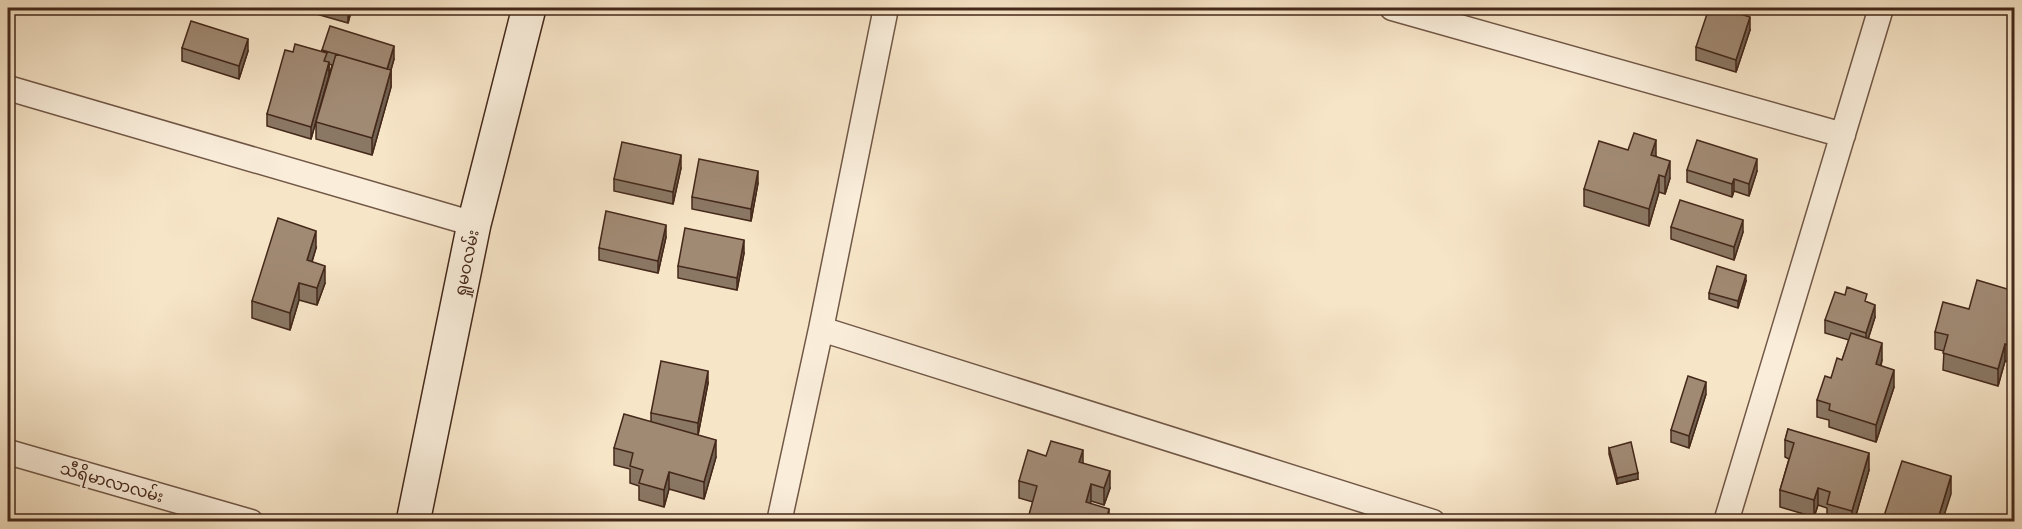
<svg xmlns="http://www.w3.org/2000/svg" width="2022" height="529" font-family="'Libre Caslon Text','Noto Sans Myanmar',serif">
<rect width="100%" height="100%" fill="#f7e5c8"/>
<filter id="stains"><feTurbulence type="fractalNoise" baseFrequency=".00333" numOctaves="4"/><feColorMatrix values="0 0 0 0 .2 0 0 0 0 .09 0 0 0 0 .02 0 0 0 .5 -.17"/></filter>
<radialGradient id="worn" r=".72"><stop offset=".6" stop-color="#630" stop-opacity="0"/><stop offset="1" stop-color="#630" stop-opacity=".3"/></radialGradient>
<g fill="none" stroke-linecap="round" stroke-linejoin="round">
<defs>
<path id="street" d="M1392 8 1843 135
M8 88 474 224
M821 329 1433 522
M8 452 251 522
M779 522 821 329 886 8
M1726 522 1881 8"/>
<path id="secondary" d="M413 522 474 224 529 8"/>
</defs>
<use href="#street" stroke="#715746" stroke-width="27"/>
<use href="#secondary" stroke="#44281a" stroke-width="36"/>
<use href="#street" stroke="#faeedb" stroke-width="24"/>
<use href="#secondary" stroke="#faeedb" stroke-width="33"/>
</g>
<path fill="#8a7764" stroke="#44281a" stroke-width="1.5" d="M302 8H352L348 23 302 10Z
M361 8H372L371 10Z
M1750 30 1736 72 1696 60V47Z
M182 48 248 51 239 79 182 61Z
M322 50 394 59 391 70V87L372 155 316 139V122L332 65 329 64V75L311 139 267 126V114L293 52H322Z
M1628 150 1656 156 1670 178 1665 194 1659 192 1649 226 1584 206V189Z
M681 168 673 204 614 191V179Z
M1687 170 1757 171 1749 196 1734 191 1732 197 1687 182Z
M758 183 751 221 692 209V197Z
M1671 227 1743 232 1734 260 1671 239Z
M666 237 658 273 599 260V248Z
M316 248 312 262 325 283 317 305 299 300 290 330 252 318V301Z
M744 253 737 290 678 278V266Z
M1746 281 1738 308 1709 299V293Z
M2014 291V356L2013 363 2005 361 1998 386 1943 370 1944 351 1935 349V332L1969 309Z
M1867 302 1875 317 1868 339 1882 360 1881 366 1894 387 1876 442 1829 427V420L1817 417V400L1842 360 1849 340 1825 333V320Z
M708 383 698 435 716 457 704 499 669 489 664 507 639 500V486L630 483V469L614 465V448L651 421V413Z
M1706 394 1689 448 1671 442V430Z
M1788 429 1869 470 1854 522 1827 521V508L1818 505 1814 517 1780 507V490L1789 459 1785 457V440Z
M1609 448 1638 479 1617 484 1609 454Z
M1046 456 1083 463 1110 488 1104 505 1091 501 1090 504 1109 522H1027L1033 502 1019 498V481Z"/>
<path fill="#716151" stroke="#44281a" stroke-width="1.5" d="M349 8H352L348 23V11Z
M1750 17V30L1736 72V60Z
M248 39V51L239 79V66Z
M394 46V59L387 83V70Z
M329 62V75L311 139V127Z
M391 70V87L372 155V138Z
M1656 140V157L1651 155Z
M681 155V168L673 204V192Z
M1757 159V171L1749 196V184Z
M1670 161V178L1665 194V177Z
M758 171V183L751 221V209Z
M1659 175V192L1649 226V209Z
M1734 179V191L1732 197V184Z
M1743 220V232L1734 260V247Z
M666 225V237L658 273V261Z
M316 231V248L307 277V260Z
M744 240V253L737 290V278Z
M325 266V283L317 305V288Z
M1746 275V281L1738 308V301Z
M299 283V300L290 330V313Z
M1875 305V317L1866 346V333Z
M2014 339V356L2013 363V346Z
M1882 343V360L1876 381V364Z
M2005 344V361L1998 386V369Z
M1894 370V387L1876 442V425Z
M708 371V383L698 435V423Z
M1706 382V394L1689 448V436Z
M716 440V457L704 499V482Z
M1083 450V467L1079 462Z
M1869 453V470L1854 522H1852V511Z
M1110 471V488L1104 505V488Z
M669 472V489L664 507V490Z
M1638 473V479L1617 484V478Z
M1951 476V494L1942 522H1937Z
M1091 484V501L1086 519V502Z
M1818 488V505L1814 517V500Z
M1109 509V522H1106Z"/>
<path fill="#a18a74" stroke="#44281a" stroke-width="1.5" d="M336 8H349L348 11Z
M1709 8H1721L1750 17 1736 60 1696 47Z
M191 21 248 39 239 66 182 48Z
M330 26 394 46 387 69 322 50Z
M295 44 327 53 324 61 329 62 311 127 267 114 285 50 293 52Z
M336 54 391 70 372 138 316 122Z
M1634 133 1656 140 1651 155 1670 161 1665 177 1659 175 1649 209 1584 189 1599 141 1628 150Z
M1697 140 1757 159 1749 184 1734 179 1732 184 1687 170Z
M622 142 681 155 673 192 614 179Z
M699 159 758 171 751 209 692 197Z
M1680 200 1743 220 1734 247 1671 227Z
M606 211 666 225 658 261 599 248Z
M278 218 316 231 307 260 325 266 317 288 299 283 290 313 252 301Z
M685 228 744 240 737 278 678 266Z
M1717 266 1746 275 1738 301 1709 293Z
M1977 280 2014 291V311L2012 320H2014V339L2013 346 2005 344 1998 369 1943 353 1948 335 1935 332 1943 302 1969 309Z
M1847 287 1867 294 1865 301 1875 305 1866 333 1825 320 1835 292 1845 295Z
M1851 333 1882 343 1876 364 1894 370 1876 425 1829 410 1830 404 1817 400 1825 376 1831 378 1837 358 1842 360Z
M661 361 708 371 698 423 651 413Z
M1688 376 1706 382 1689 436 1671 430Z
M624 414 716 440 704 482 669 472 664 490 639 483 643 470 630 466 633 453 614 448Z
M1788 429 1869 453 1852 511 1827 504 1830 492 1818 488 1814 500 1780 490 1794 443 1785 440Z
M1051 441 1083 450 1079 462 1110 471 1104 488 1091 484 1086 502 1109 509 1106 522H1084L1080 520V522H1027L1037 486 1019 481 1028 450 1046 456Z
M1631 442 1638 473 1617 478 1609 448Z
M1902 461 1951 476 1937 522H1882Z"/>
<g text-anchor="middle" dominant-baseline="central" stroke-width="4.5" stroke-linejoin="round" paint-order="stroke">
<g font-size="16" fill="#44281a" stroke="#faeedb">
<text transform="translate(466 263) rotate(-78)">ရှုမဝလမ်း</text>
<text transform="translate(112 482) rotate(16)">သီရိမာလာလမ်း</text>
</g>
</g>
<rect width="2022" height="529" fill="none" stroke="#f7e5c8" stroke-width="30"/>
<rect x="9" y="9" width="2004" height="511" fill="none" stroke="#44281a" stroke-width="3"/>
<rect x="15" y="15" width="1992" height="499" fill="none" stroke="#44281a" stroke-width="1.5"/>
<rect width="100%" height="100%" filter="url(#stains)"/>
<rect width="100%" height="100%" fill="url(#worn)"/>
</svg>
